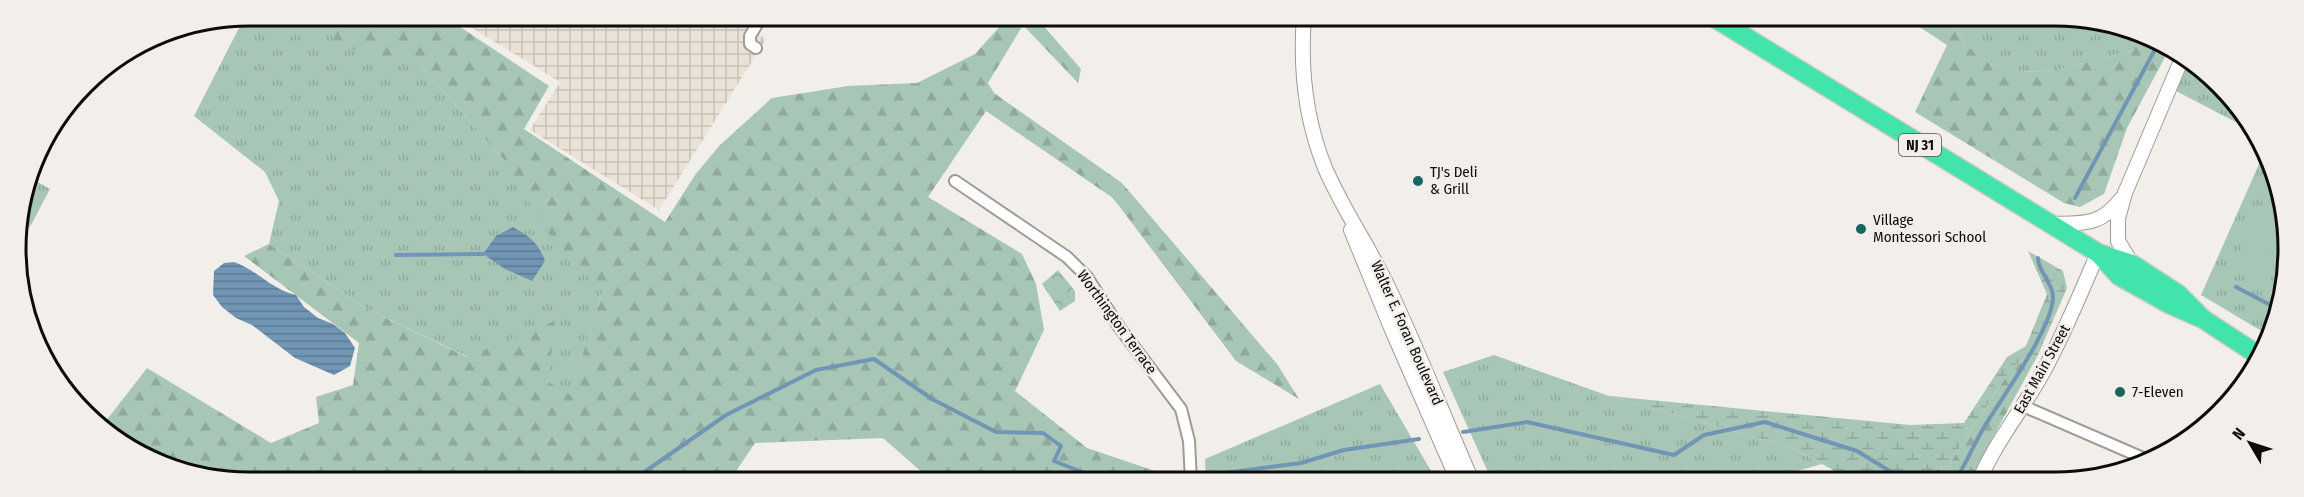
<svg xmlns="http://www.w3.org/2000/svg" width="2304" height="497" font-family="'Fira Sans Condensed',sans-serif">
<defs>
<pattern id="industrial-grid" width="8" height="8" patternUnits="userSpaceOnUse" patternTransform="scale(1.5)"><rect width="8" height="8" fill="#eae2d7"/><path d="M0 4h8M4 0v8" fill="none" stroke="#c8c1b7"/></pattern>
<pattern id="grass-tufts" width="24" height="20" patternUnits="userSpaceOnUse" patternTransform="scale(1.5)"><rect width="24" height="20" fill="#a7c6b6"/><path d="M3 7l-1-3M5 7V3M7 7l1-3M15 17l-1-3M17 17v-4M19 17l1-3" fill="none" stroke="#8fa99b"/></pattern>
<pattern id="forest-firs" width="22" height="20" patternUnits="userSpaceOnUse" patternTransform="scale(1.5)"><rect width="22" height="20" fill="#a7c6b6"/><path d="M5 1l3.5 6h-7zM16 11l3.5 6h-7z" fill="#8fa99b"/></pattern>
<pattern id="wetland-marsh" width="20" height="14" patternUnits="userSpaceOnUse" patternTransform="scale(1.5)"><rect width="20" height="14" fill="#a7c6b6"/><path d="M1 5h8M5 5V1M11 12h8M15 12V8" fill="none" stroke="#8fa99b"/></pattern>
<pattern id="park-crowns" width="20" height="18" patternUnits="userSpaceOnUse" patternTransform="scale(1.5)"><rect width="20" height="18" fill="#a7c6b6"/><path d="M2 6a3 3 0 1 1 6 0M12 15a3 3 0 1 1 6 0" fill="none" stroke="#8fa99b"/></pattern>
<pattern id="water-rules" width="6" height="5" patternUnits="userSpaceOnUse" patternTransform="scale(1.5)"><rect width="6" height="5" fill="#7196b5"/><path d="M0 2.5h6" fill="none" stroke="#5b7991"/></pattern>
</defs>
<rect width="100%" height="100%" fill="#f2efeb"/>
<path fill="url(#industrial-grid)" d="M451 15 727 16 766 39 659 210 530 130 560 82Z"/>
<path fill="url(#grass-tufts)" d="M384 15 421 66 504 160 604 287 570 395 468 357 369 310 269 244 279 201 265 172 194 116 245 16Z
M1951 17H2086L2135 34V50L2048 72 2019 71 1990 64 1964 43Z
M2188 60 2241 106 2253 131 2176 91Z
M2264 153 2281 188 2287 279 2270 336 2201 295Z
M29 177 50 189 32 223 17 246 15 234Z
M1494 355 1609 396 1791 447 1822 464 1779 476 1681 471 1630 481H1492L1443 372Z
M1380 384 1437 481H1206L1205 459Z"/>
<path fill="url(#forest-firs)" d="M319 15H442L549 86 524 129 665 222 695 175 719 146 772 98 848 86 917 83 975 54 1009 16H1035L1081 69 1078 83 1023 25 988 83 994 93 1122 183 1277 364 1299 399 1236 361 1113 198 986 111 928 197 1022 254 1036 284 1044 330 1015 391 1087 448 1173 477 1172 481H932L883 438 755 443 730 480H218L132 451 102 426 147 368 271 443 319 423 316 397 353 385 359 343 244 256 269 244 369 310 467 357 555 321 548 382 570 394 604 287 561 254 504 160 421 66 337 45Z
M1904 17H1951L1964 43 1990 64 2019 71 2048 72 2134 50 2135 34 2171 46 2127 128 2104 194 2080 207 2064 203 1915 112 1947 45Z
M2038 355 1969 481H1902L1948 466 2013 366Z"/>
<path fill="url(#wetland-marsh)" d="M2028 251 2063 271 2067 288 2038 355 2013 366 1948 466 1902 481H1853L1791 447 1609 396 1910 425 1964 423 2007 357 2026 346 2047 294Z"/>
<path fill="url(#park-crowns)" d="M1058 270 1075 291V301L1060 311 1042 284Z"/>
<path fill="#a7c6b6" d="M2265 198 2282 205 2284 227 2257 215Z
M2254 221 2284 235 2285 251 2283 255 2246 238Z
M2244 244 2281 261 2273 278 2236 261Z"/>
<path fill="url(#water-rules)" d="M513 227C530 237 538 242 545 261L532 281 505 269 483 254 496 236Z
M234 262C257 270 272 290 296 295L304 307 318 318 333 324 345 333 355 348 350 366 334 375 295 358 252 325 236 318 222 307 213 295 214 271 224 263Z"/>
<g fill="none" stroke-linecap="round" stroke-linejoin="round">
<path stroke="#7196b5" stroke-width="4" d="M2075 198 2159 42
M396 255 483 254
M2236 287 2278 309
M1463 432 1527 422 1674 455 1704 435 1765 422 1857 451 1906 481
M1202 476 1301 463 1344 450 1419 439
M633 480 726 415 816 370 874 359 932 399 996 432 1043 433 1061 446 1054 461 1104 481
M1955 481C1966 464 1973 446 1983 429 2000 400 2054 327 2053 296 2052 281 2038 272 2038 258"/>
<defs>
<path id="street" d="M756 48 750 44V36L762 16
M955 181 1067 257 1087 277 1119 327 1181 409 1189 441 1191 481
M2023 406 2150 461"/>
<path id="secondary" d="M1304 16C1300 67 1306 121 1325 168 1343 210 1370 248 1389 289 1419 352 1444 417 1472 481
M2050 224C2081 223 2100 227 2121 199
M1351 230 1392 330 1458 481
M2132 264 2118 241V218L2125 193 2183 56
M1979 481C1995 443 2022 410 2042 374 2064 335 2080 294 2098 253"/>
<path id="highway" d="M1713 17 2098 253 2132 264 2178 294 2203 319
M2099 254 2119 276 2171 305 2203 319 2261 357"/>
</defs>
<use href="#street" stroke="#9f9b97" stroke-width="14"/>
<use href="#secondary" stroke="#9f9b97" stroke-width="16"/>
<use href="#highway" stroke="#cacac9" stroke-width="21"/>
<use href="#street" stroke="#fff" stroke-width="10"/>
<use href="#secondary" stroke="#fff" stroke-width="14"/>
<use href="#highway" stroke="#42e4ac" stroke-width="18"/>
</g>
<g fill="#18645e" stroke="#f2efeb" stroke-width="2">
<circle cx="1418" cy="181" r="6"/>
<circle cx="1861" cy="229" r="6"/>
<circle cx="2120" cy="392" r="6"/>
</g>
<g text-anchor="middle" dominant-baseline="central" stroke-width="5" stroke-linejoin="round" paint-order="stroke">
<rect fill="#f2efeb" stroke="#52504e" stroke-width="1.5" x="1899" y="134" width="42" height="22" rx="4.5"/>
<g font-size="14" font-weight="bold" fill="#0d0c0b">
<text x="1920" y="145">NJ 31</text>
</g>
<g font-size="15" fill="#0d0c0b" stroke="#f2efeb" text-anchor="start">
<text x="1430" y="172">TJ's Deli<tspan x="1430" dy="17">&amp; Grill</tspan></text>
<text x="1873" y="220">Village<tspan x="1873" dy="17">Montessori School</tspan></text>
<text x="2132" y="392">7-Eleven</text>
</g>
<g font-size="15" fill="#0d0c0b" stroke="#f2efeb">
<text transform="translate(1117 322) rotate(54)">Worthington Terrace</text>
<text transform="translate(1407 333) rotate(66)">Walter E. Foran Boulevard</text>
<text transform="translate(2042 369) rotate(-61)">East Main Street</text>
</g>
</g>
<path d="M0 0H2304V497H0ZM249 26H2055A223 223 0 0 1 2278 249V249A223 223 0 0 1 2055 472H249A223 223 0 0 1 26 249V249A223 223 0 0 1 249 26Z" fill="#f2efeb" fill-rule="evenodd"/>
<path fill="none" stroke="#0d0c0b" stroke-width="3" d="M249 26H2055A223 223 0 0 1 2278 249V249A223 223 0 0 1 2055 472H249A223 223 0 0 1 26 249V249A223 223 0 0 1 249 26Z"/>
<g transform="translate(2250 443) rotate(309)" stroke="#f2efeb" stroke-width="4.5" paint-order="stroke">
<path d="M0-4.5L10 22L0 15L-10 22Z" fill="#0d0c0b"/>
<text y="-9" font-size="16" font-weight="bold" text-anchor="middle" fill="#0d0c0b">N</text>
</g>
</svg>
